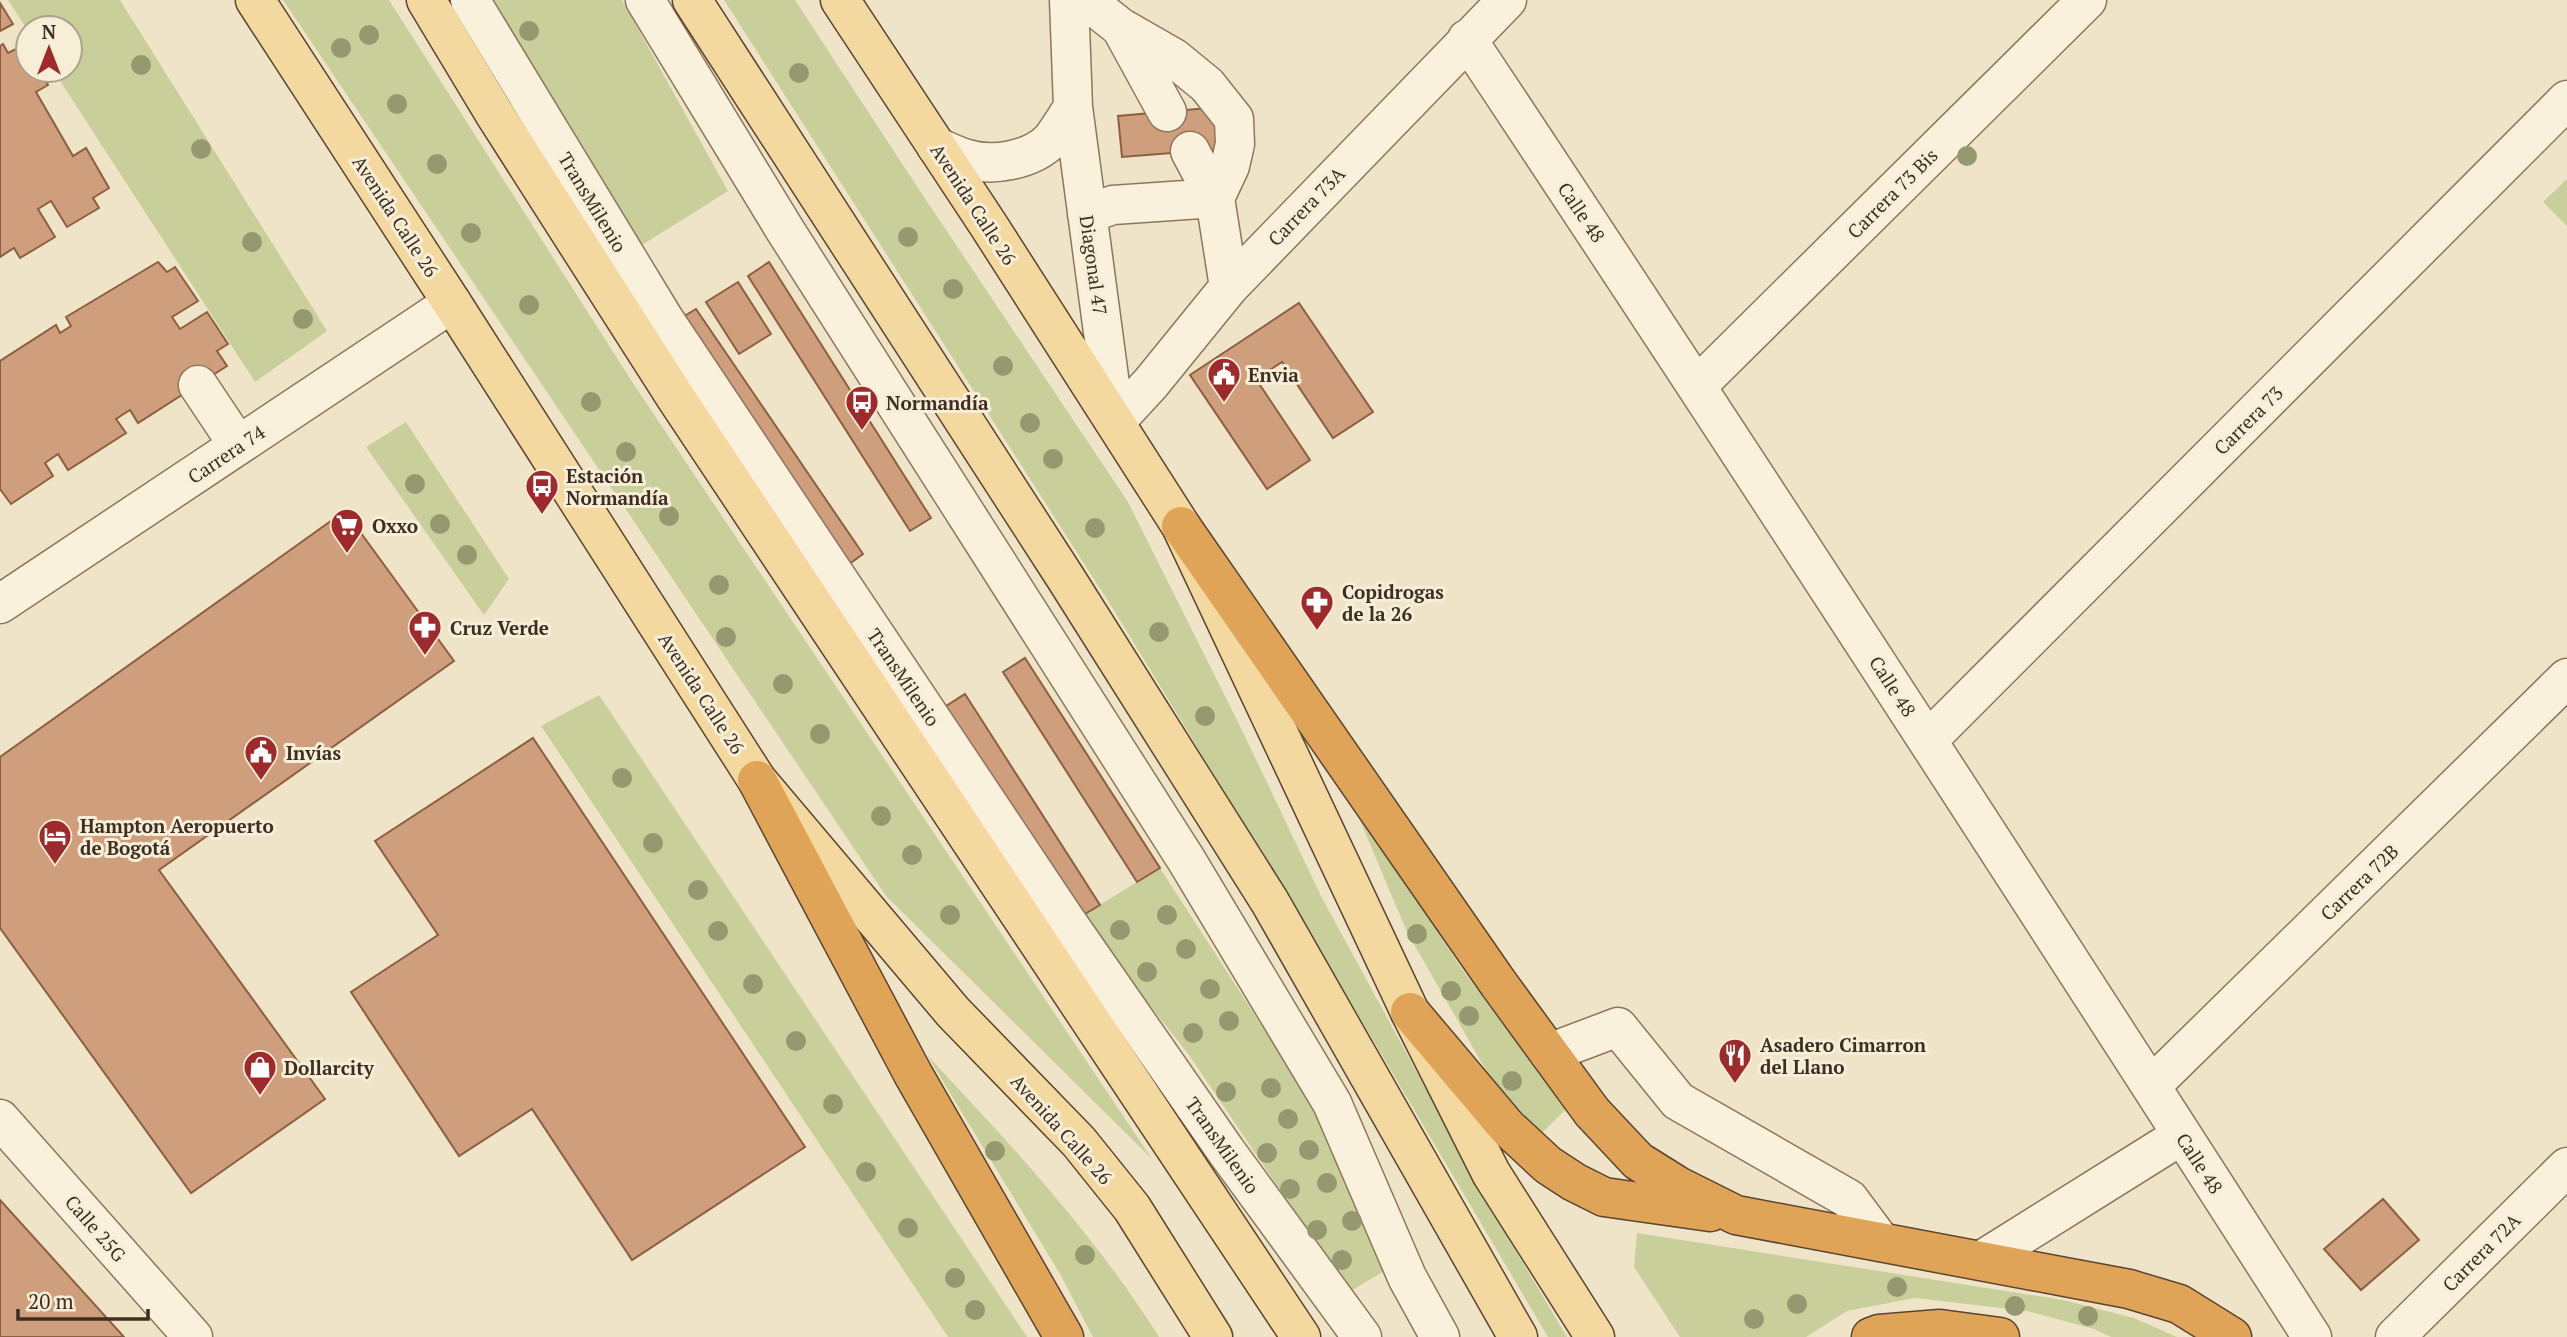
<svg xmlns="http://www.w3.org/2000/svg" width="2567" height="1337" font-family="'PT Serif',serif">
<rect width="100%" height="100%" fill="#f0e4c8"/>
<path fill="#c9cf9b" d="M8 0H120L327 331 255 382 53 70H70V28H28V31Z
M283 0H389L631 380 1152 1159 886 896Z
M492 0H622L728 191 639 247Z
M724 0H795L918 188 1128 502 1240 726 1322 898 1494 1214 1567 1337H1548L1297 911 1115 612Z
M2567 179V226L2543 202Z
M406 422 509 579 484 615 366 447Z
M599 695 1027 1337H948L541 726Z
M1351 799 1461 968 1566 1109 1541 1134 1487 1072 1407 932Z
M1160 868 1289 1068 1333 1144 1386 1270 1349 1292 1189 1055 1080 917Z
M927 1055C1011 1145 1093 1232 1159 1337H1093L1060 1274Z
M1637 1233 2063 1300 2134 1318 2177 1337H2111L2094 1329 2027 1311 1915 1298 1847 1311 1806 1337H1680L1634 1267Z"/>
<path fill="#cf9f7d" stroke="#8d5f41" stroke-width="2" d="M0 3 13 24 0 31Z
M3 44 8 53 24 45 28 51V70H39L48 85 36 92 73 156 86 148 109 188 93 198 99 208 67 227 51 201 38 209 55 237 20 258 14 248 0 257V46Z
M1219 107 1222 149 1122 157 1118 116Z
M158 262 167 272 175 267 198 301 172 317 180 329 207 312 228 344 217 351 227 366 138 423 130 410 116 419 126 433 68 470 58 454 45 463 53 476 11 504 0 489V361L56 325 60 333 71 326 66 317Z
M769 262 931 518 910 531 748 276Z
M738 282 771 334 739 354 706 302Z
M1299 303 1373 412 1333 438 1282 362 1256 379 1310 460 1267 489 1190 375Z
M696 309 863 554 845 567 676 321Z
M345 511 454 661 159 870 325 1099 191 1193 0 928V757Z
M1025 658 1160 868 1137 882 1003 672Z
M965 694 1100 905 1080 917 943 708Z
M533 738 805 1147 632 1260 532 1109 459 1156 351 992 438 935 375 841Z
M2383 1199 2419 1240 2361 1290 2324 1249Z
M0 1200 124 1337H0Z"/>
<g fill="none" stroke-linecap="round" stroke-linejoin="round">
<defs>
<path id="minor" d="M470 0 664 319 1065 919 1226 1151 1362 1337
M645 0 785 230 1187 861 1332 1103 1407 1277 1440 1337
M1069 0 1073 107 1115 422
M1086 0 1120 27 1174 58 1207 85 1234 119 1235 144 1230 166 1215 198 1113 205 1087 214
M1121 28 1167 112
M1467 39C1753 469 2033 902 2312 1337
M936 146C946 151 957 156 967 159 993 167 1032 160 1051 140 1059 130 1066 118 1073 107
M1190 151 1215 198 1229 287
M198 385 238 445
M1698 385 2087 0
M1115 422 1151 383 1229 287 1507 0
M0 604 452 303
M1928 740 2567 100
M1549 1053 1618 1027 1678 1101 1849 1199 1881 1242
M2151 1086 2567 678
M0 1119 193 1337
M1982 1260 2182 1135
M2395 1337 2567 1167"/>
<path id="major" d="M255 0 452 303 757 780 953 1012 1079 1142 1132 1208 1213 1337
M426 0 494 113 676 398 1301 1337
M692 0 1065 577 1270 902 1518 1337
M840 0 989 226 1181 526 1410 1012 1491 1173 1595 1337"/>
<path id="highway" d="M1181 526 1498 983 1592 1112 1638 1161 1678 1186 1736 1215 2129 1289 2179 1304 2232 1337
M757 780 913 1074 1064 1337
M1410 1012 1507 1127 1548 1165 1574 1182 1604 1197 1710 1212
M1871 1337 1879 1334 1940 1329 2000 1337"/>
</defs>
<use href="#minor" stroke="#8d765c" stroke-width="41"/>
<use href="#major" stroke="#5b4430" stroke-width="41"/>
<use href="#highway" stroke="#5b4430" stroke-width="41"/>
<use href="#minor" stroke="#faf1dc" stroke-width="38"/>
<use href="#major" stroke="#f3d9a0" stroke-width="38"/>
<use href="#highway" stroke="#e0a458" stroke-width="38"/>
</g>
<g fill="#96986f">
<circle cx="529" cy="31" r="10"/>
<circle cx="369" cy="35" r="10"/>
<circle cx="341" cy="48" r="10"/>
<circle cx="141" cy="65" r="10"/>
<circle cx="799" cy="73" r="10"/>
<circle cx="397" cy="104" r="10"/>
<circle cx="201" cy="149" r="10"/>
<circle cx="1967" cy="156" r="10"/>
<circle cx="437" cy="164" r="10"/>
<circle cx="471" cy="233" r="10"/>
<circle cx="908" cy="237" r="10"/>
<circle cx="252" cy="242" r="10"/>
<circle cx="953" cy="289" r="10"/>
<circle cx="529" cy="305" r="10"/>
<circle cx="303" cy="319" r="10"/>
<circle cx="1003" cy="366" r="10"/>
<circle cx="591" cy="402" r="10"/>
<circle cx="1030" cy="423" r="10"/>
<circle cx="626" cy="452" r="10"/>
<circle cx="1053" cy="459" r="10"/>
<circle cx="415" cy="484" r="10"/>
<circle cx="669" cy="516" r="10"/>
<circle cx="440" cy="524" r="10"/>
<circle cx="1095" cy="528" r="10"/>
<circle cx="467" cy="555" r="10"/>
<circle cx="719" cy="585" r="10"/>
<circle cx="1159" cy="632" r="10"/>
<circle cx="726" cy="637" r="10"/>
<circle cx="783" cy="684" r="10"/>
<circle cx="1205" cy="716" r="10"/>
<circle cx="820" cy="734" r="10"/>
<circle cx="622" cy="778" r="10"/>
<circle cx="881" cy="816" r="10"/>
<circle cx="653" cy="843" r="10"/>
<circle cx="912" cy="855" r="10"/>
<circle cx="698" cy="890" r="10"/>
<circle cx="950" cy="915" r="10"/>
<circle cx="1167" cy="915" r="10"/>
<circle cx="1120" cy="930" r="10"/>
<circle cx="718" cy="931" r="10"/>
<circle cx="1417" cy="934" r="10"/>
<circle cx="1186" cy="949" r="10"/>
<circle cx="1147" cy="972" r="10"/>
<circle cx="753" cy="984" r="10"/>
<circle cx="1210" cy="989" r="10"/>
<circle cx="1451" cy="991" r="10"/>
<circle cx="1469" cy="1016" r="10"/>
<circle cx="1229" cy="1021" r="10"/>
<circle cx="1193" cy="1033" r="10"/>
<circle cx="796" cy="1041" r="10"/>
<circle cx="1512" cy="1081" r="10"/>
<circle cx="1271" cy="1088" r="10"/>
<circle cx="1226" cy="1092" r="10"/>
<circle cx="833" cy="1104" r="10"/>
<circle cx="1288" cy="1119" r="10"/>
<circle cx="1309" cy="1150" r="10"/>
<circle cx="995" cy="1151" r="10"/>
<circle cx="1267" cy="1153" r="10"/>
<circle cx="866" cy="1172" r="10"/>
<circle cx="1327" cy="1183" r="10"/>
<circle cx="1290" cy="1189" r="10"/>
<circle cx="1352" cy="1221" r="10"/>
<circle cx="908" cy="1228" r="10"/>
<circle cx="1317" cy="1230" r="10"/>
<circle cx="1085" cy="1255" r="10"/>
<circle cx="1342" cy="1260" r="10"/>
<circle cx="955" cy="1278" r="10"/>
<circle cx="1897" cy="1287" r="10"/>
<circle cx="1797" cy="1304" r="10"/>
<circle cx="2015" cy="1306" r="10"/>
<circle cx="975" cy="1310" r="10"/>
<circle cx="2088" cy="1316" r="10"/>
<circle cx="1754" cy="1319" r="10"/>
</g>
<defs>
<symbol id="civic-pin" viewBox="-11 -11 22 30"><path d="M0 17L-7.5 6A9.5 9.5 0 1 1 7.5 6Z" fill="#9e2a2b" stroke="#f7eed8"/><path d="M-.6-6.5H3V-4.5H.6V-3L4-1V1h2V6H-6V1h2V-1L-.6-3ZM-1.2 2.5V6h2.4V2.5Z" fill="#fff"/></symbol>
<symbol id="bus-pin" viewBox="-11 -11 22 30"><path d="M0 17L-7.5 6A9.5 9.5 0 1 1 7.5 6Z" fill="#9e2a2b" stroke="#f7eed8"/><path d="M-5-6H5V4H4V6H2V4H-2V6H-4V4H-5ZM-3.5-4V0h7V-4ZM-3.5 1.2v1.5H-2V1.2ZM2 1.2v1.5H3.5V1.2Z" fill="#fff"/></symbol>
<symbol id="supermarket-pin" viewBox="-11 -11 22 30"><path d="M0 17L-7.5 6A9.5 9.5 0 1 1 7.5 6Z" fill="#9e2a2b" stroke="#f7eed8"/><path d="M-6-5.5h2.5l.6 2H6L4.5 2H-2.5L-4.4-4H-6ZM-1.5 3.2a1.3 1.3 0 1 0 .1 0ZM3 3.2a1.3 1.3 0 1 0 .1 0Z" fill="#fff"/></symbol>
<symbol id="pharmacy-pin" viewBox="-11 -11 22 30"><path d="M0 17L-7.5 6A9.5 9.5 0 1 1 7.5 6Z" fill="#9e2a2b" stroke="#f7eed8"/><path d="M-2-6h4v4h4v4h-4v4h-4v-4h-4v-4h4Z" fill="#fff"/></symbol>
<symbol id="hotel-pin" viewBox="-11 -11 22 30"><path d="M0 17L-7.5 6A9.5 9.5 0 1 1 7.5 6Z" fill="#9e2a2b" stroke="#f7eed8"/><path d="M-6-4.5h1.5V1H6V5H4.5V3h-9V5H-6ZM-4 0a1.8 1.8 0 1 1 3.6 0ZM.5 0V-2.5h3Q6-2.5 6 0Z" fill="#fff"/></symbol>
<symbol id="restaurant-pin" viewBox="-11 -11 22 30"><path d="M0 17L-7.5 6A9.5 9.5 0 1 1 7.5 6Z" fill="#9e2a2b" stroke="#f7eed8"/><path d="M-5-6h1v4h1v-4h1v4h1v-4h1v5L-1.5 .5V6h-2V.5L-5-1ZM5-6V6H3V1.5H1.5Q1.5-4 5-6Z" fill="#fff"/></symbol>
<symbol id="shop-pin" viewBox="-11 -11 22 30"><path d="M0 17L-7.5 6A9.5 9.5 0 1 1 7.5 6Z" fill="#9e2a2b" stroke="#f7eed8"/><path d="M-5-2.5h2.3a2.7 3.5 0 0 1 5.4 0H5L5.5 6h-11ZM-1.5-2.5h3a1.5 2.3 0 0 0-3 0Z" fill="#fff"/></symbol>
</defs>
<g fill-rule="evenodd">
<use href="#civic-pin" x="1205" y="355" width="38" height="52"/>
<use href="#bus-pin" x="843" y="383" width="38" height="52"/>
<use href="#bus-pin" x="523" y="467" width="38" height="52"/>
<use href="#supermarket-pin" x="328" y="506" width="38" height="52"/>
<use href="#pharmacy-pin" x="1298" y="583" width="38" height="52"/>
<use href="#pharmacy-pin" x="406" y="608" width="38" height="52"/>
<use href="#civic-pin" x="242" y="733" width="38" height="52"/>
<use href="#hotel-pin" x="36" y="817" width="38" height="52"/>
<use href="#restaurant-pin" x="1716" y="1036" width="38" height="52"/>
<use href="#shop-pin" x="241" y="1048" width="38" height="52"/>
</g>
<g text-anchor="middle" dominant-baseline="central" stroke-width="6" stroke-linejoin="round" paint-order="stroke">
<g font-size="19" fill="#3d2e20" stroke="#f7eed8">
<text transform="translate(1892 193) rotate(-45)">Carrera 73 Bis</text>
<text transform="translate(593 202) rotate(59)">TransMilenio</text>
<text transform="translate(974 204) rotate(57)">Avenida Calle 26</text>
<text transform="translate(1306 206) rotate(-46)">Carrera 73A</text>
<text transform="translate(1582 212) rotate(56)">Calle 48</text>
<text transform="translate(396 216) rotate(57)">Avenida Calle 26</text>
<text transform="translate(1094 265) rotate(82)">Diagonal 47</text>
<text transform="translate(2248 420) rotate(-45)">Carrera 73</text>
<text transform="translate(226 454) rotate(-34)">Carrera 74</text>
<text transform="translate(904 677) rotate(56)">TransMilenio</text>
<text transform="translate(1893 686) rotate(57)">Calle 48</text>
<text transform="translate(702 693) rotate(57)">Avenida Calle 26</text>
<text transform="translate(2359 882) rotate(-44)">Carrera 72B</text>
<text transform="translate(1062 1129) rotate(48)">Avenida Calle 26</text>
<text transform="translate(1223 1145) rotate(55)">TransMilenio</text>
<text transform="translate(2200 1163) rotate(57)">Calle 48</text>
<text transform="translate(96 1228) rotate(49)">Calle 25G</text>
<text transform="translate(2481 1252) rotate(-45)">Carrera 72A</text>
</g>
<g font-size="19" font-weight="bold" fill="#3d2e20" stroke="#f7eed8" text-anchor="start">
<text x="1248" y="374">Envia</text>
<text x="886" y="402">Normandía</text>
<text x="566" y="475">Estación<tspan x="566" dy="22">Normandía</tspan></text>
<text x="372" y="525">Oxxo</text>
<text x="1342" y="591">Copidrogas<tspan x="1342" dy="22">de la 26</tspan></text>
<text x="450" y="627">Cruz Verde</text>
<text x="286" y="752">Invías</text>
<text x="80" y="825">Hampton Aeropuerto<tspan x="80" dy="22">de Bogotá</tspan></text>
<text x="1760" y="1044">Asadero Cimarron<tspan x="1760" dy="22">del Llano</tspan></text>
<text x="284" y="1067">Dollarcity</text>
</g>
</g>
<g transform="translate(49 49)"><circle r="33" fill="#f7eed8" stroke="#ada18e" stroke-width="2"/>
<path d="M0-5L12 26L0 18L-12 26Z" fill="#9e2a2b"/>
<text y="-10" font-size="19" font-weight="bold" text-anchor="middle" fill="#3d2e20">N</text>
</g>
<path d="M18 1309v10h130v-10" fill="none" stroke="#3d2e20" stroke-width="3.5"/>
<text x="28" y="1309" font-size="21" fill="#3d2e20" stroke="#f7eed8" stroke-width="5" paint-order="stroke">20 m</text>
</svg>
